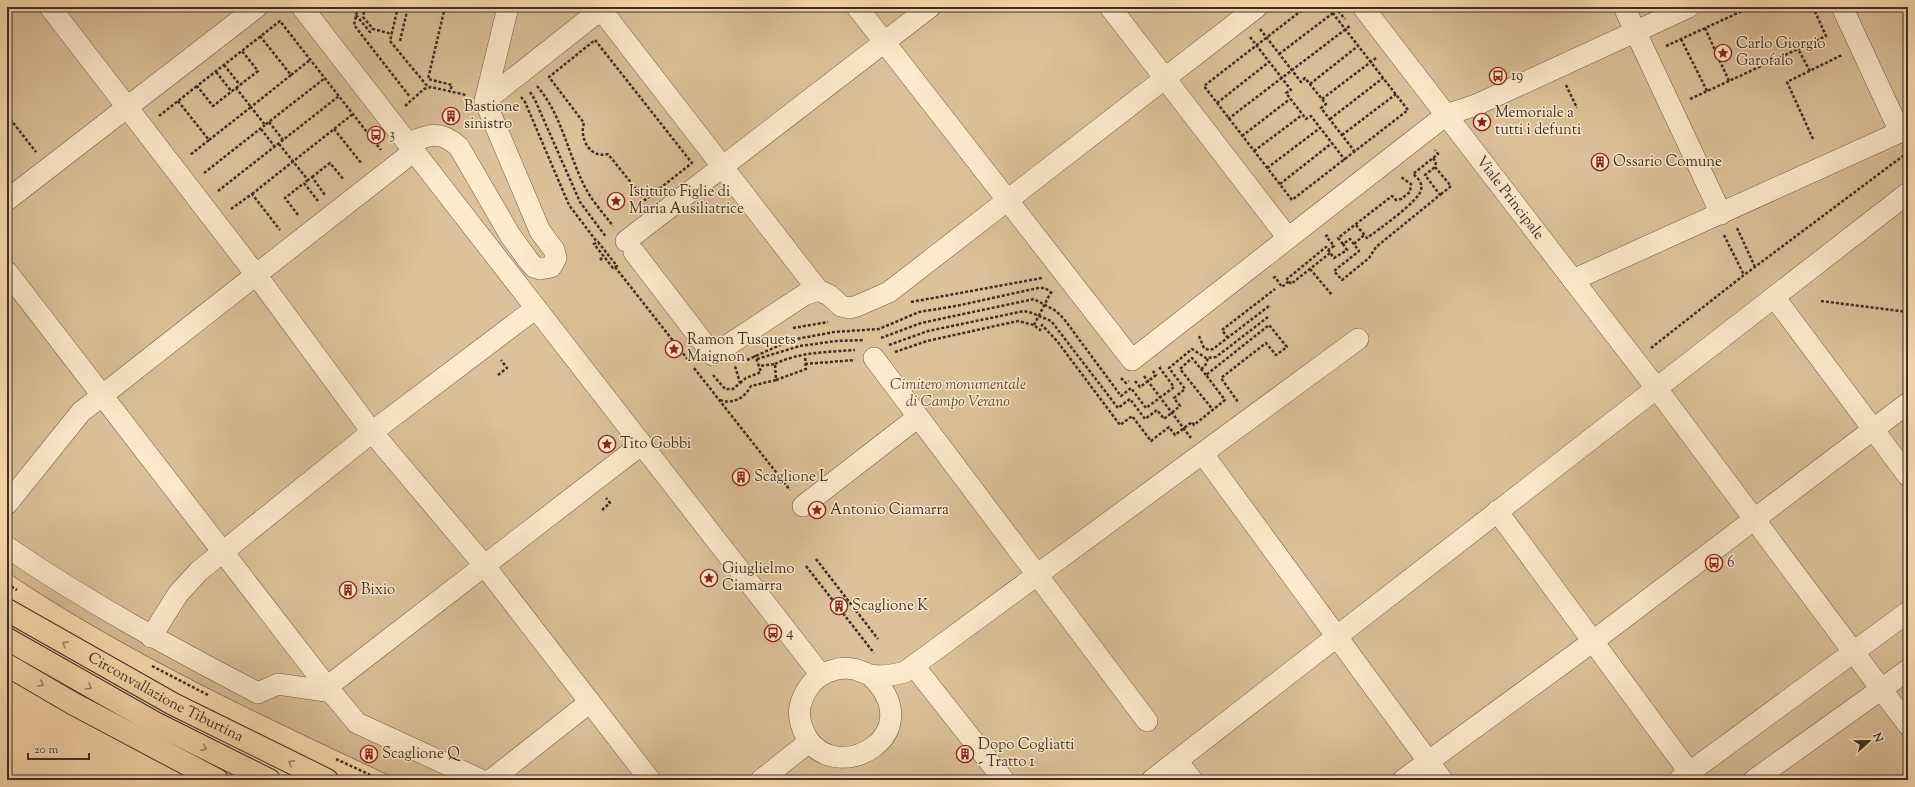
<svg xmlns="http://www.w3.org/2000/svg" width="1915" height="787" font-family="'Sorts Mill Goudy',serif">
<rect width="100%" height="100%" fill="#fddfb2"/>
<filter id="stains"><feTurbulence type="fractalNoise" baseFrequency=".005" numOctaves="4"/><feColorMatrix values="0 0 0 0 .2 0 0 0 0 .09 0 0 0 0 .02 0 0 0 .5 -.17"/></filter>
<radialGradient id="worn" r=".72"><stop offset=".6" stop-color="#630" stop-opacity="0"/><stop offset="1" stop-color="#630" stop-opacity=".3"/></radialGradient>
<path fill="#dcc19a" stroke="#8c7860" d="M7 7H1908V780H399C265 717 130 655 7 572Z"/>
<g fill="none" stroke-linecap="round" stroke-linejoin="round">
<defs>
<g id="minor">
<path d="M50 7 257 276 372 432 484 565 650 780"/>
<path d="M302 7 821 675"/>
<path d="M599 7 818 290 829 295 841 306 850 308 857 306 889 292 1257 7"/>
<path d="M857 7 1132 360 1446 115 1476 105 1689 7"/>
<path d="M1110 7 1288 238"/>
<path id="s1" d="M1363 7 1657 389 1908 725"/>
<path d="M1624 7 1721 214"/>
<path d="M485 101 604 7"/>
<path d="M409 143C429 134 441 130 459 147L510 235 528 260 534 267 540 269 551 267 556 258 554 250 540 231 485 101 508 7"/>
<path d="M7 200 257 7"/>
<path d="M626 241 930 7"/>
<path d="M634 252 713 355 804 295 818 290"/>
<path d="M7 272 327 687 357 723 481 780"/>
<path d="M1573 280 1900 132 1842 7"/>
<path d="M1775 298 1908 476"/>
<path d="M874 358 1147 721"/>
<path d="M1203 454 1442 780"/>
<path d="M7 504 81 412 414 151"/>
<path d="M803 506 918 417"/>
<path d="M1497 511 1695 780"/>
<path d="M7 547C87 602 172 648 258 693L278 684 332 692"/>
<path d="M151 637 178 594 199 571 372 432 536 308"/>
<path d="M914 666 1004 780"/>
<path d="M870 675C932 734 838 787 807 738 801 727 797 714 801 703 806 687 817 674 834 670 842 667 853 668 860 671 864 672 868 675 872 675 883 677 894 675 905 672L1358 339"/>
<path d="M327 687 642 444"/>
<path d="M1177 761 1192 780"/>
<path d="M491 780 590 702"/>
<path d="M761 780 809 742"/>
<path d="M1152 780 1908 193"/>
<path d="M1403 780 1592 642 1908 403"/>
<path d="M1679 780 1908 612"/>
<path d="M1754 780 1908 670"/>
</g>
<g id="highway">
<path id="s2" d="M7 610 173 704 327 780"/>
<path d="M7 639 155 723 269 780"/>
<path d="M7 665 72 703 217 780"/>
</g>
</defs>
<use href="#minor" stroke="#6c5b49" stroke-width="22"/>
<use href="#highway" stroke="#3b2f26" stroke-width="24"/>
<path stroke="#3b2f26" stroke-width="2.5" stroke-dasharray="3 2" stroke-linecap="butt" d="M344 7 357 10
M358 7 354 25 410 97
M365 7 363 17 373 29 392 34
M398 7 390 41 428 87
M445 7 428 79 452 85 450 91
M1306 7 1204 86 1292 200 1408 110 1328 7
M1335 7 1345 19
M356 15 370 32 373 29
M1705 28 1729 81 1798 49
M1260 29 1301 82 1305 78 1326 104 1321 108 1355 152
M260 36 291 75 251 107 265 125 325 78
M1250 37 1291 90 1286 93 1306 119 1311 116 1345 160
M1681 39 1707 91
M595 40 692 163 645 200 608 154C590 159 579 138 584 123L549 77Z
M400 41 408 7
M1666 46 1751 7
M1279 54 1333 13
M224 65 240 85
M1810 71 1798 49 1826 36 1813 7
M216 72 232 92
M291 75 310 60
M1310 84 1358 46
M1566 85 1577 108
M537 86C562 115 568 155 586 189 593 202 604 214 613 226
M236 88 258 71 242 51
M530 92 535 100 580 202 606 237
M521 97 525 102 569 205 597 242
M1322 99 1376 58
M1690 99 1729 81
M178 101 209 140 190 155
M1217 103 1269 62
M405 106 424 89 431 87 466 95
M7 115 36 152
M159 116 197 86
M1228 119 1351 25
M1330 119 1383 78
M269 122 283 140
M261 129 275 147
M334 129 362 164
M1342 135 1396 94
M1242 136 1290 99
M1813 139 1787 82 1842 55
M209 140 251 107 236 88 213 106 197 86 280 21 381 150
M279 144 308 180 312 177 325 195
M1254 151 1302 115
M1433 158 1436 162 1435 167 1451 186 1440 195
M1267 168 1320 128
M204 173 265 125
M312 177 330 163 344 180
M308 180 304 183 318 201
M1280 184 1332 143
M218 191 339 96
M252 194 353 114
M231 209 252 194 280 230
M298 215 285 198 304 183
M1356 225 1367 238C1378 230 1419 201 1421 190 1423 183 1418 178 1413 174L1438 154 1435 150
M1737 228 1755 267
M1328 235 1326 236 1334 246 1328 250
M1724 235 1744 275
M598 242 617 266 613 268 594 244Z
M1343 244 1338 238 1392 196 1396 200 1401 199 1410 192 1411 184 1401 177
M1354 244 1364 235
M1330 253 1291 284 1287 279 1326 247 1334 258 1347 250 1343 244 1350 239 1359 251 1334 271 1342 280 1369 258 1376 247 1440 195 1425 175 1435 167
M600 260 604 256
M615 267 689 361
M1310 269 1332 295
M1273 278 1275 277 1282 287 1289 281
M1821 301 1908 312
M911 302 1042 278
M1034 325 1051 292
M793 328 828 322
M1199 336 1204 348 1209 350 1213 349 1269 306
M881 338 921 323 1034 299 1056 311 1064 319 1121 396 1131 388 1146 408 1174 387 1159 367 1161 366
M1228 338 1222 330 1275 289
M889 345 928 331 1024 311 1032 313 1051 321 1055 326 1118 408 1130 399 1145 419 1157 410 1164 419 1180 406 1174 398 1185 389 1169 368 1192 349 1206 358 1216 357 1268 317
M1651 348 1744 275 1907 153
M895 352 927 341 1018 321 1034 325 1040 330 1042 325 1057 341 1120 425 1132 416 1151 441 1169 427 1175 435 1192 422 1194 425 1225 400 1206 375 1269 325 1287 347 1276 355 1266 343 1221 378 1238 402
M757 359 800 346 836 341 864 340
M747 360 791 340 834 332 879 329 919 312 956 306 1038 288H1045L1053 294
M775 364C799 352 828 352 855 350
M805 364 855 360
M694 368 790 490
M1201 369 1205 366 1208 358
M498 375 507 368 501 360
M713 375 725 389H733L740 383 735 366
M1206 375 1192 358 1180 369 1213 410
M1144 376 1191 438
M1121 378 1126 383 1129 381
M776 380 806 369 805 356
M1135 381 1140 387 1156 375 1152 370
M740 383 746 378 761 372 755 355
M720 400C734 405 745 397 751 386L776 380 775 364 759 366
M602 510 610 503 606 498
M816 559 878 639
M806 566 874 653
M7 584 17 590
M152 666 208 695
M336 759 381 780"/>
<use href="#minor" stroke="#feeacd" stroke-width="21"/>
<use href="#highway" stroke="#fddfb2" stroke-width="22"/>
</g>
<defs><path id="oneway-chevron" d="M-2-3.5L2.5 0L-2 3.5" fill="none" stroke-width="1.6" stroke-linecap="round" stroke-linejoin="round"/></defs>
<g stroke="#9c876c">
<use href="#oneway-chevron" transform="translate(65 644) rotate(-151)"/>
<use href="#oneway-chevron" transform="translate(41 684) rotate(30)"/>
<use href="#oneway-chevron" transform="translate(89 687) rotate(30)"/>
<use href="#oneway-chevron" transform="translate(204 748) rotate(27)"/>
<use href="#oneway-chevron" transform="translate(291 763) rotate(-154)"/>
</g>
<defs>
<symbol id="sight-ring" viewBox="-11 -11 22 22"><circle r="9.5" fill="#feeacd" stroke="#8f2418" stroke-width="1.5"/><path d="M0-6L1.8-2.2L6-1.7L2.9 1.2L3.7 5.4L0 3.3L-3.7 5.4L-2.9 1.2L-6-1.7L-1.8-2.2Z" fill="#8f2418"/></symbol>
<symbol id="bus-ring" viewBox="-11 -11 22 22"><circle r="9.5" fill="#feeacd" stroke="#8f2418" stroke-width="1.5"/><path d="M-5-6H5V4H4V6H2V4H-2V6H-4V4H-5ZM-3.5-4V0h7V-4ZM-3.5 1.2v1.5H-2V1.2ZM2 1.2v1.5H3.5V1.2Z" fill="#8f2418"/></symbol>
<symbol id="building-ring" viewBox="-11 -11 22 22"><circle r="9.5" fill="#feeacd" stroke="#8f2418" stroke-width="1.5"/><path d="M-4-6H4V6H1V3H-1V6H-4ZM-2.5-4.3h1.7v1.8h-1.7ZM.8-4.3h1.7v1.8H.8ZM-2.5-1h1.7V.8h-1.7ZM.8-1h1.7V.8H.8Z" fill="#8f2418"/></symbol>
</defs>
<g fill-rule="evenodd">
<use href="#sight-ring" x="1713" y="43" width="20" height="20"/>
<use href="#bus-ring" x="1488" y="66" width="20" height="20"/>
<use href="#building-ring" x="441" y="106" width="20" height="20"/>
<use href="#sight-ring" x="1472" y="112" width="20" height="20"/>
<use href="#bus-ring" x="366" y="125" width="20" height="20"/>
<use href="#building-ring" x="1590" y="152" width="20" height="20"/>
<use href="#sight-ring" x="606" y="191" width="20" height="20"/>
<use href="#sight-ring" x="664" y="339" width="20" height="20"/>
<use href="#sight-ring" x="597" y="434" width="20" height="20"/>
<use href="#building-ring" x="731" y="467" width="20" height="20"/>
<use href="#sight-ring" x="807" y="500" width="20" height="20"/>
<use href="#bus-ring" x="1704" y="553" width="20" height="20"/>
<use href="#sight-ring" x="699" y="568" width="20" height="20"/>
<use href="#building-ring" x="338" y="580" width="20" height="20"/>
<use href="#building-ring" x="829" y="596" width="20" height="20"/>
<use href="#bus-ring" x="763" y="623" width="20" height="20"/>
<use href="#building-ring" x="359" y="744" width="20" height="20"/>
<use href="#building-ring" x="955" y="744" width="20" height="20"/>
</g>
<g text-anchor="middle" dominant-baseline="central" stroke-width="3" stroke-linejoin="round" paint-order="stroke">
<g font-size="15" fill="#3b2f26" stroke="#feeacd" text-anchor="start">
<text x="1736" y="44">Carlo Giorgio<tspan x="1736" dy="17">Garofalo</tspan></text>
<text x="1511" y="76">19</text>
<text x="464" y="107">Bastione<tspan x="464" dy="17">sinistro</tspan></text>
<text x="1495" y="113">Memoriale a<tspan x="1495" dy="17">tutti i defunti</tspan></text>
<text x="389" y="135">3</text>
<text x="1613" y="162">Ossario Comune</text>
<text x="629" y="192">Istituto Figlie di<tspan x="629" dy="17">Maria Ausiliatrice</tspan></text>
<text x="687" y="340">Ramon Tusquets<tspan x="687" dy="17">Maignon</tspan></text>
<text x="620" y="444">Tito Gobbi</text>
<text x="754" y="477">Scaglione L</text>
<text x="830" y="510">Antonio Ciamarra</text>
<text x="1727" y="563">6</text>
<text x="722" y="569">Giuglielmo<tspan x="722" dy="17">Ciamarra</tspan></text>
<text x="361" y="590">Bixio</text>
<text x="852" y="606">Scaglione K</text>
<text x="786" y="633">4</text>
<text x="978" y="745">Dopo Cogliatti<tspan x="978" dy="17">- Tratto 1</tspan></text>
<text x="382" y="754">Scaglione Q</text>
</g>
<g font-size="15" fill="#3b2f26" stroke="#feeacd">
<text stroke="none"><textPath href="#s1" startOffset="241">Viale Principale</textPath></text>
<text stroke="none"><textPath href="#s2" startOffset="181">Circonvallazione Tiburtina</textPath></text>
</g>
<g font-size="15" font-style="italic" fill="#5b4c3d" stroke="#feeacd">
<text x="958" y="385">Cimitero monumentale<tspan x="958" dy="17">di Campo Verano</tspan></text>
</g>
</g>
<rect width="1915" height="787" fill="none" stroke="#fddfb2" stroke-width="24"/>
<rect x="8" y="8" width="1899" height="771" fill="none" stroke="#3b2f26" stroke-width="2"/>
<rect x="12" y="12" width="1891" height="763" fill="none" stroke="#3b2f26"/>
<g transform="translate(1869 741) rotate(68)" stroke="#feeacd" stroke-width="3" paint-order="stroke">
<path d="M0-3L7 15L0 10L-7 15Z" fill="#3b2f26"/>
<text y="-6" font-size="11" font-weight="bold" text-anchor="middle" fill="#3b2f26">N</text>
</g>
<path d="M28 753v6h61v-6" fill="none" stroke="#3b2f26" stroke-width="2"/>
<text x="34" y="753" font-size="12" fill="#3b2f26" stroke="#feeacd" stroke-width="3" paint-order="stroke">20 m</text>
<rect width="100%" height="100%" filter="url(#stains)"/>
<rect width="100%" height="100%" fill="url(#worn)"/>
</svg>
